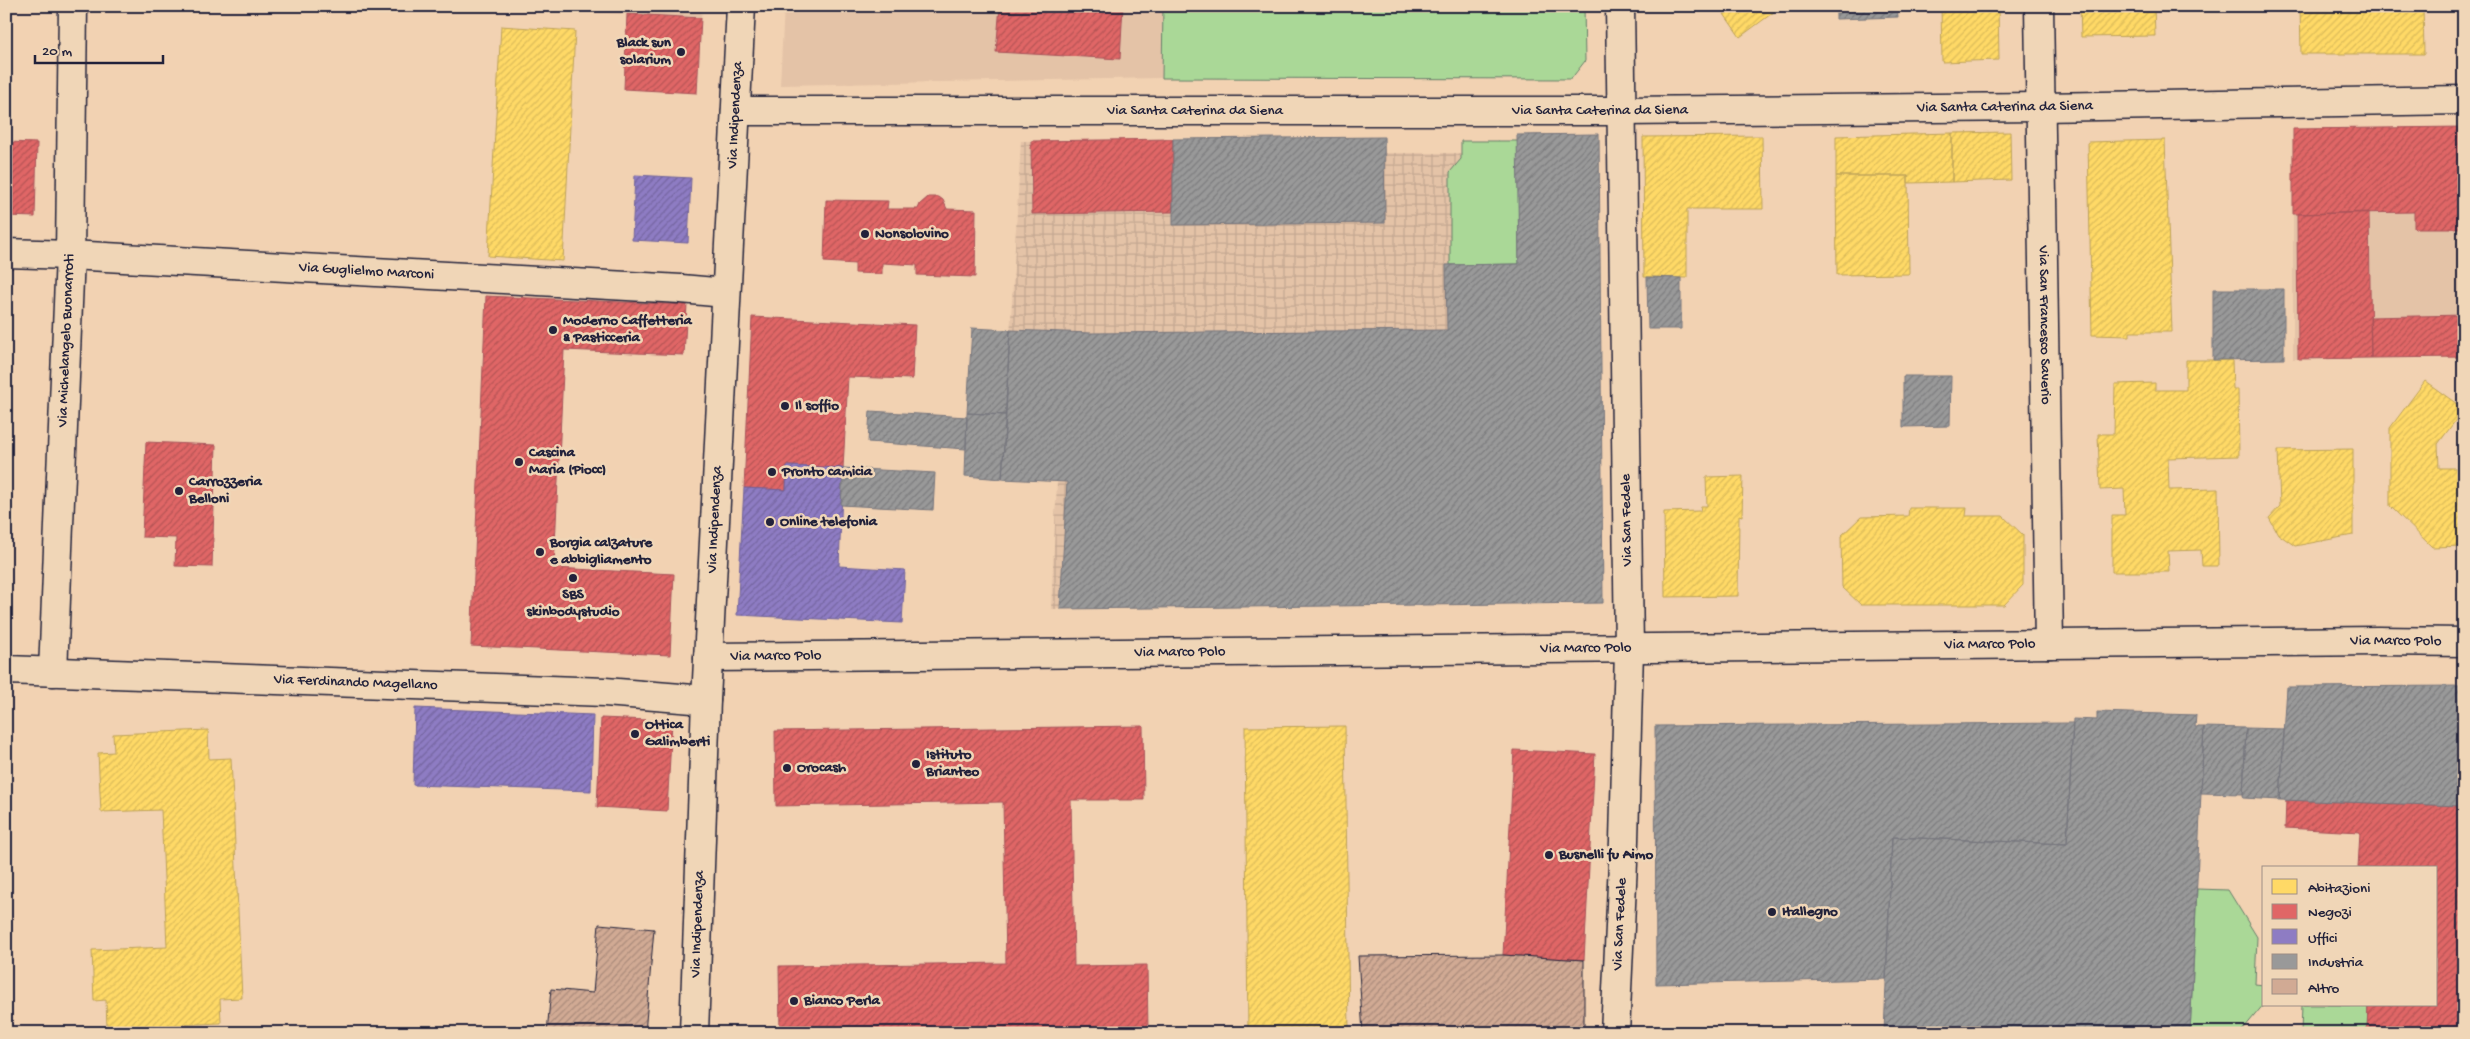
<svg xmlns="http://www.w3.org/2000/svg" width="2470" height="1039" font-family="'Gochi Hand',sans-serif">
<defs>
<pattern id="industrial-grid" width="8" height="8" patternUnits="userSpaceOnUse" patternTransform="scale(1.25)"><rect width="8" height="8" fill="#e4c3a7"/><path d="M0 4h8M4 0v8" fill="none" stroke="#c3a791"/></pattern>
<pattern id="homes-hatch" width="6" height="6" patternUnits="userSpaceOnUse" patternTransform="scale(1.25)"><rect width="6" height="6" fill="#ffd966"/><path d="M-1 1l2-2M0 6l6-6M5 7l2-2" fill="none" stroke="#daba59"/></pattern>
<pattern id="shops-hatch" width="6" height="6" patternUnits="userSpaceOnUse" patternTransform="scale(1.25)"><rect width="6" height="6" fill="#e06666"/><path d="M-1 1l2-2M0 6l6-6M5 7l2-2" fill="none" stroke="#b55455"/></pattern>
<pattern id="offices-hatch" width="6" height="6" patternUnits="userSpaceOnUse" patternTransform="scale(1.25)"><rect width="6" height="6" fill="#8e7cc3"/><path d="M-1 1l2-2M0 6l6-6M5 7l2-2" fill="none" stroke="#7465a0"/></pattern>
<pattern id="industry-hatch" width="6" height="6" patternUnits="userSpaceOnUse" patternTransform="scale(1.25)"><rect width="6" height="6" fill="#999"/><path d="M-1 1l2-2M0 6l6-6M5 7l2-2" fill="none" stroke="#7c7c7e"/></pattern>
<pattern id="building-hatch" width="6" height="6" patternUnits="userSpaceOnUse" patternTransform="scale(1.25)"><rect width="6" height="6" fill="#d1aa94"/><path d="M-1 1l2-2M0 6l6-6M5 7l2-2" fill="none" stroke="#a98a7a"/></pattern>
</defs>
<rect width="100%" height="100%" fill="#f2d2b2"/>
<filter id="ink" filterUnits="userSpaceOnUse"><feTurbulence type="fractalNoise" baseFrequency=".02" numOctaves="2"/><feDisplacementMap in="SourceGraphic" scale="10" xChannelSelector="R" yChannelSelector="G"/><feConvolveMatrix kernelMatrix="1 2 1 2 8 2 1 2 1" color-interpolation-filters="sRGB"/></filter>
<g filter="url(#ink)">
<path fill="#e4c3a7" d="M472 6H702L701 18Z
M784 6H1163L1162 78 780 85Z
M2464 127V357L2293 359V129Z"/>
<path fill="url(#industrial-grid)" d="M1599 134 1603 603 1051 609 1057 482 1002 479 1021 141 1384 137 1385 153H1461V141H1517V135Z"/>
<path fill="#aad897" stroke="#667d69" d="M1163 6H1584L1585 61 1571 79 1162 78Z
M1461 141H1518L1519 264 1450 265V172L1461 159Z
M2197 889 2228 890 2257 937 2255 984 2264 985V1004L2240 1033H2190Z
M2302 1005H2368L2367 1033H2301Z"/>
<path fill="url(#homes-hatch)" stroke="#bda259" d="M1725 6H1782L1740 37 1724 14 1728 10Z
M1941 6H1998L1999 60 1942 62Z
M2080 6H2154L2155 36 2081 37Z
M2300 6H2423L2424 54H2301Z
M501 26 575 31 563 261 488 256Z
M2010 132 2011 180 1952 182V133Z
M1952 133V182L1908 183V176H1836V136Z
M1762 136 1763 209H1687V278L1644 277 1643 137Z
M2165 140 2172 332H2130V336L2092 335 2088 142Z
M1836 176H1908L1909 274 1837 275Z
M2186 360H2232L2233 389H2238L2239 456 2168 458 2169 490 2218 489 2219 566H2202L2201 550 2168 551 2169 572H2112V515H2125L2124 489 2100 490 2098 434H2114L2115 384 2155 383V390H2186Z
M2425 381 2464 409 2438 444 2439 468H2464V546L2432 547 2390 506V428Z
M2353 449V535L2295 546 2278 534 2269 518 2280 506 2278 450Z
M1743 476 1742 516 1739 515 1738 596 1665 597 1664 512 1700 511 1701 506H1707L1706 477Z
M1909 508H1967L1966 516H2003L2023 535V585L2004 605H1861L1842 587 1841 536 1861 517 1908 516Z
M1345 726 1349 1033H1248L1245 727Z
M208 730 209 759 231 758 242 998 220 999 221 1023 107 1028 106 1000 94 1001 92 950 167 947 161 810 101 812 98 753 114 752 113 734Z"/>
<path fill="url(#shops-hatch)" stroke="#a75259" d="M1000 6H1123L1120 59 996 52Z
M627 14 701 18 697 93 624 89Z
M2464 127V228H2414V212L2293 214V129Z
M1173 139V212L1032 214 1031 141Z
M6 142 37 143 35 217 6 216Z
M928 197H939L943 200 947 209 976 210 975 277 917 275V265L882 263V274L855 273V264L824 262 826 200 888 201 887 209H918L920 204Z
M2369 212 2371 358 2298 359 2297 214Z
M486 296 687 305 684 355 564 350 554 568 674 574 670 655 471 646Z
M2464 315V357L2371 358 2370 317Z
M752 317 915 325 912 379 848 377 843 468 787 466 786 490 744 488Z
M146 442 216 445 212 567 175 566 176 538 142 537Z
M601 718 672 721 667 811 597 807Z
M1143 726 1144 800H1071L1074 966 1147 965 1148 1033H780L779 966 1006 963 1003 802 776 806 775 731Z
M1514 750 1595 754 1584 960 1503 955Z
M2286 800 2464 806V1033H2367L2368 1005H2436V868H2358L2360 832 2285 828Z"/>
<path fill="url(#offices-hatch)" stroke="#6e619a" d="M635 175 691 178 688 243 632 240Z
M787 466 843 468 839 566 905 570 902 623 737 615 744 488 786 490Z
M415 708 593 715 591 791 413 785Z"/>
<path fill="url(#industry-hatch)" stroke="#75757d" d="M1836 6H1897L1898 17 1836 19Z
M1599 134 1603 603 1060 609 1067 482 1002 479 1010 330 1091 333 1447 330 1446 265 1519 264 1517 135Z
M1384 137 1385 223 1173 225V139Z
M1647 277 1681 278V329H1648Z
M2213 289H2284V359L2213 360Z
M972 328 1010 330 1006 415 967 413Z
M1903 376H1951L1950 426 1903 427Z
M870 411 967 417 966 449 868 442Z
M967 413 1006 415 1002 479 965 476Z
M843 468 935 473 933 510 841 505Z
M2464 686V806L2280 800 2287 687Z
M2097 712 2196 715 2195 727H2204L2190 1033H1884L1892 837 2067 844 2073 719 2097 720Z
M2073 723 2067 844 1892 837 1886 979 1656 984 1655 726Z
M2204 727 2246 728 2243 794 2201 793Z
M2246 728 2284 729 2280 800 2243 798Z"/>
<path fill="url(#building-hatch)" stroke="#22223b" d="M599 924 654 929 645 1033H547L551 989 593 993Z
M1503 955 1584 960V1033H1363L1358 956Z"/>
<g fill="none" stroke-linecap="round" stroke-linejoin="round">
<defs>
<g id="street">
<path id="s1" d="M2039 6 2049 644"/>
<path id="s2" d="M736 111H1621L2041 107 2464 100"/>
<path id="s3" d="M6 253 70 255 681 289 726 293"/>
<path id="s4" d="M708 657 2378 641 2464 642"/>
<path id="s5" d="M6 670 605 692 706 700"/>
<path id="s6" d="M53 672 70 255 73 6"/>
<path id="s7" d="M1615 1033 1624 841 1629 649 1620 6"/>
</g>
<g id="secondary">
<path id="s8" d="M694 1033 706 700 741 6"/>
</g>
</defs>
<use href="#street" stroke="#22223b" stroke-width="31"/>
<use href="#secondary" stroke="#22223b" stroke-width="31"/>
<use href="#street" stroke="#f0d6b7" stroke-width="28"/>
<use href="#secondary" stroke="#f0d6b7" stroke-width="28"/>
</g>
</g>
<g fill="#22223b" stroke="#f0d6b7" stroke-width="2">
<circle cx="681" cy="52" r="5"/>
<circle cx="865" cy="234" r="5"/>
<circle cx="553" cy="330" r="5"/>
<circle cx="785" cy="406" r="5"/>
<circle cx="519" cy="462" r="5"/>
<circle cx="772" cy="472" r="5"/>
<circle cx="179" cy="491" r="5"/>
<circle cx="770" cy="522" r="5"/>
<circle cx="540" cy="552" r="5"/>
<circle cx="573" cy="578" r="5"/>
<circle cx="635" cy="734" r="5"/>
<circle cx="916" cy="764" r="5"/>
<circle cx="787" cy="768" r="5"/>
<circle cx="1549" cy="855" r="5"/>
<circle cx="1772" cy="912" r="5"/>
<circle cx="794" cy="1001" r="5"/>
</g>
<g text-anchor="middle" dominant-baseline="central" stroke-width="5" stroke-linejoin="round" paint-order="stroke">
<g font-size="15" font-weight="bold" fill="#22223b" stroke="#f0d6b7" text-anchor="start">
<text x="671" y="43" text-anchor="end">Black sun<tspan x="671" dy="17">solarium</tspan></text>
<text x="875" y="234">Nonsolovino</text>
<text x="563" y="321">Moderno Caffetteria<tspan x="563" dy="17">&amp; Pasticceria</tspan></text>
<text x="795" y="406">Il soffio</text>
<text x="529" y="453">Cascina<tspan x="529" dy="17">Maria (Piocc)</tspan></text>
<text x="782" y="472">Pronto camicia</text>
<text x="189" y="482">Carrozzeria<tspan x="189" dy="17">Belloni</tspan></text>
<text x="780" y="522">Online telefonia</text>
<text x="550" y="543">Borgia calzature<tspan x="550" dy="17">e abbigliamento</tspan></text>
<text x="573" y="595" text-anchor="middle">SBS<tspan x="573" dy="17">skinbodystudio</tspan></text>
<text x="645" y="725">Ottica<tspan x="645" dy="17">Galimberti</tspan></text>
<text x="926" y="755">Istituto<tspan x="926" dy="17">Brianteo</tspan></text>
<text x="797" y="768">Orocash</text>
<text x="1559" y="855">Busnelli fu Aimo</text>
<text x="1782" y="912">Itallegno</text>
<text x="804" y="1001">Bianco Perla</text>
</g>
<g font-size="15" fill="#22223b" stroke="#f0d6b7">
<text stroke="none"><textPath href="#s2" startOffset="1269">Via Santa Caterina da Siena</textPath></text>
<text stroke="none"><textPath href="#s2" startOffset="459">Via Santa Caterina da Siena</textPath></text>
<text stroke="none"><textPath href="#s2" startOffset="864">Via Santa Caterina da Siena</textPath></text>
<text stroke="none"><textPath href="#s8" startOffset="919">Via Indipendenza</textPath></text>
<text stroke="none"><textPath href="#s3" startOffset="361">Via Guglielmo Marconi</textPath></text>
<text stroke="none"><textPath href="#s1" startOffset="319">Via San Francesco Saverio</textPath></text>
<text stroke="none"><textPath href="#s6" startOffset="332">Via Michelangelo Buonarroti</textPath></text>
<text stroke="none"><textPath href="#s8" startOffset="514">Via Indipendenza</textPath></text>
<text transform="translate(1627 520) rotate(-91)">Via San Fedele</text>
<text stroke="none"><textPath href="#s4" startOffset="1688">Via Marco Polo</textPath></text>
<text stroke="none"><textPath href="#s4" startOffset="1282">Via Marco Polo</textPath></text>
<text stroke="none"><textPath href="#s4" startOffset="878">Via Marco Polo</textPath></text>
<text stroke="none"><textPath href="#s4" startOffset="472">Via Marco Polo</textPath></text>
<text stroke="none"><textPath href="#s4" startOffset="68">Via Marco Polo</textPath></text>
<text stroke="none"><textPath href="#s5" startOffset="350">Via Ferdinando Magellano</textPath></text>
<text stroke="none"><textPath href="#s8" startOffset="109">Via Indipendenza</textPath></text>
<text stroke="none"><textPath href="#s7" startOffset="109">Via San Fedele</textPath></text>
</g>
</g>
<rect width="2470" height="1039" fill="none" stroke="#f0d6b7" stroke-width="25"/>
<rect x="12" y="12" width="2445" height="1014" fill="none" stroke="#22223b" stroke-width="2" filter="url(#ink)"/>
<rect x="2262" y="866" width="175" height="140" fill="#f0d6b7" stroke="#9e8e85"/>
<rect x="2272" y="879" width="25" height="15" fill="#ffd966" stroke="#9e8e85"/>
<text x="2308" y="892" font-size="15" fill="#22223b">Abitazioni</text>
<rect x="2272" y="904" width="25" height="15" fill="#e06666" stroke="#9e8e85"/>
<text x="2308" y="916" font-size="15" fill="#22223b">Negozi</text>
<rect x="2272" y="929" width="25" height="15" fill="#8e7cc3" stroke="#9e8e85"/>
<text x="2308" y="942" font-size="15" fill="#22223b">Uffici</text>
<rect x="2272" y="954" width="25" height="15" fill="#999999" stroke="#9e8e85"/>
<text x="2308" y="966" font-size="15" fill="#22223b">Industria</text>
<rect x="2272" y="979" width="25" height="15" fill="#d1aa94" stroke="#9e8e85"/>
<text x="2308" y="992" font-size="15" fill="#22223b">Altro</text>
<path d="M35 55v8h128v-8" fill="none" stroke="#22223b" stroke-width="2.5"/>
<text x="42" y="55" font-size="15" fill="#22223b" stroke="#f0d6b7" stroke-width="4" paint-order="stroke">20 m</text>
</svg>
